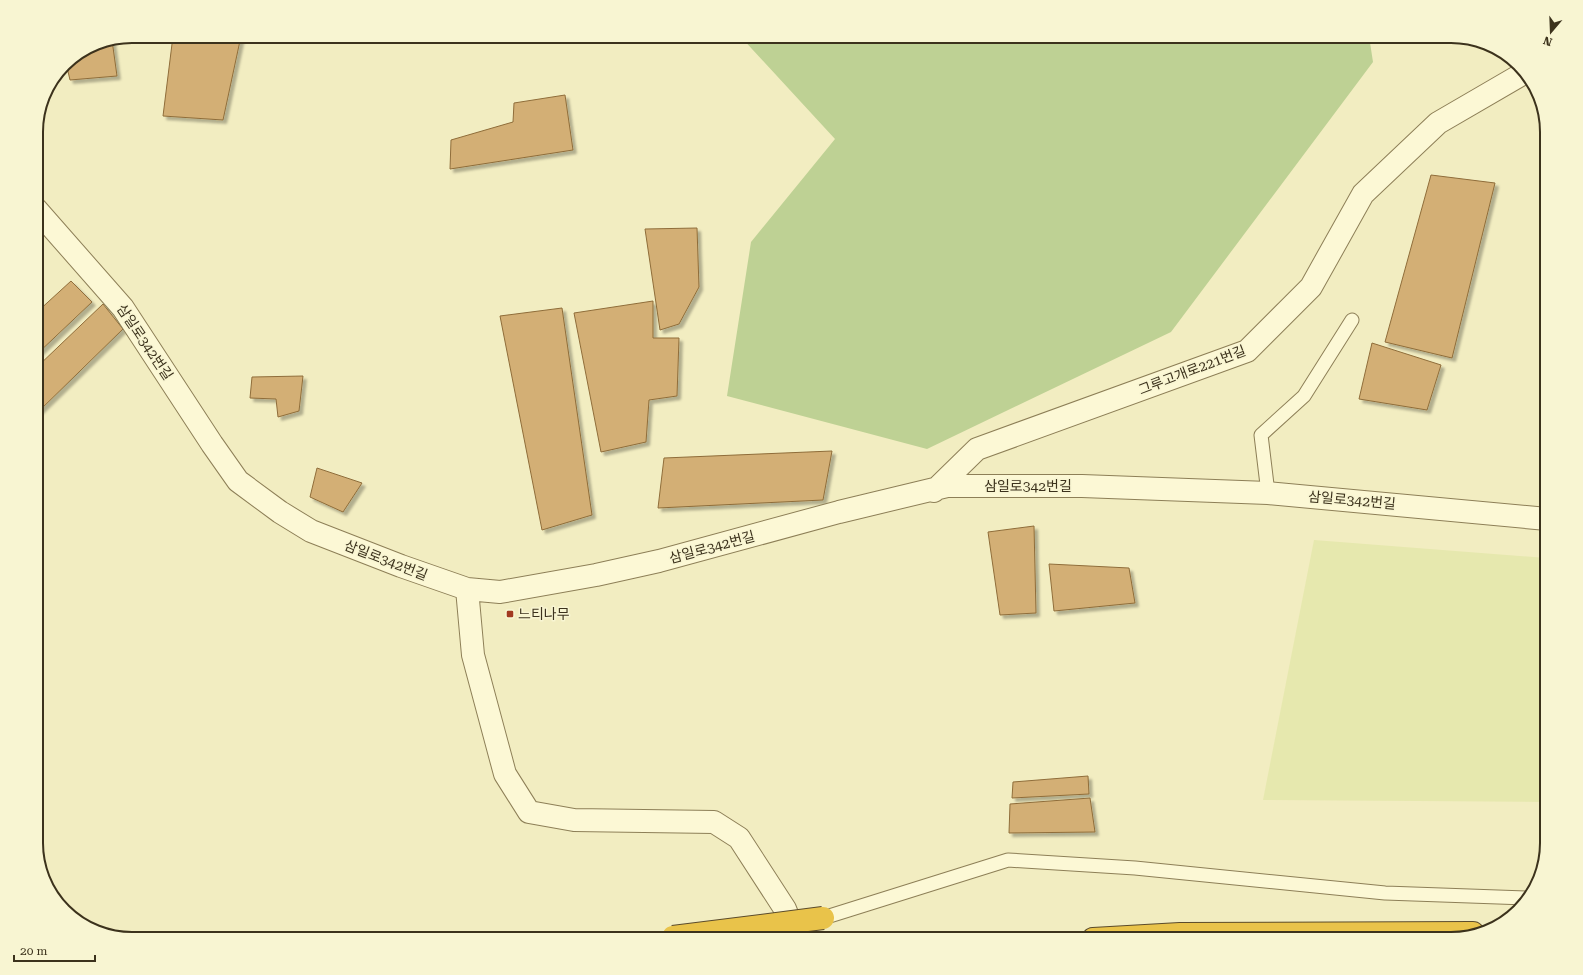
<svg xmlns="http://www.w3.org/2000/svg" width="1583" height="975" font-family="'Roboto Serif','Noto Sans KR',serif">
<defs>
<filter id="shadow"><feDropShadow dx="3.5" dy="3.5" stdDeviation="1" flood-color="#0004"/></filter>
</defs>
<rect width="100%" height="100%" fill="#f2edc1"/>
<path fill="#e6e8ae" d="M1314 540 1547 558V802L1263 800Z"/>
<path fill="#bed194" d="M370 36H399L376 40Z
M740 36H1369L1373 62 1171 332 927 449 727 396 751 242 835 139Z"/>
<path fill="#d3af74" stroke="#8f6d3a" filter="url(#shadow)" d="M173 36H241L223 120 163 116Z
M112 40 117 76 70 80 66 63 95 43Z
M565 95 573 150 450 169 451 140 513 122 514 103Z
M1431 175 1495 183 1452 358 1385 342Z
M697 228 699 287 679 324 660 330 645 229Z
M71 281 92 302 36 355V313Z
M653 301V338H679L677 396 649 400 646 442 601 452 574 313Z
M103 304 123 329 36 414V368Z
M562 308 592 515 542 530 500 316Z
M1372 343 1441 365 1427 410 1359 399Z
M303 376 299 411 278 417 276 399 250 398 252 377Z
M832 451 823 500 658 508 664 458Z
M317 468 362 483 343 512 310 497Z
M1034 526 1036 613 1000 615 988 532Z
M1049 564 1129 568 1135 603 1054 611Z
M1088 776 1089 794 1012 798 1013 782Z
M1090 798 1095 832 1009 833 1010 804Z"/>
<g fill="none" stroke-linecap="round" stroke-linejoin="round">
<defs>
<path id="lane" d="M1268 493 1261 435 1304 396 1352 320
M823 918 1008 860 1135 868 1385 893 1528 898"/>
<path id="street" d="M36 209 123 308 212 444 238 481 280 512 311 531 401 566 467 589 500 592 596 575 659 561 839 512 947 486H1082L1268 493 1547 519
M934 491 977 449 1247 351 1311 287 1363 194 1438 123 1524 73
M467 589 473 655 505 774 529 812 574 820 714 822 739 838 785 909 797 939"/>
<path id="highway" d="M1093 939 1180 934 1473 933"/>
</defs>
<use href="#lane" stroke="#8d7f57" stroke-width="15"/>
<use href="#street" stroke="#8d7f57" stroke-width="24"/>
<use href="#highway" stroke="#5b4b2b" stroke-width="24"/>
<use href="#lane" stroke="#fcf8d5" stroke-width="13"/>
<use href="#street" stroke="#fcf8d5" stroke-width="22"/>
<use href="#highway" stroke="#e9c34a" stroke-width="22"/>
<defs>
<path id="highway-bridge" d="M673 937 823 918"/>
</defs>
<use href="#highway-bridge" stroke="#5b4b2b" stroke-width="24" stroke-linecap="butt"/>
<use href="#highway-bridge" stroke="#e9c34a" stroke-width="22"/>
</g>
<rect fill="#a23a21" stroke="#f8f5d2" stroke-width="1.5" x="506" y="610" width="8" height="8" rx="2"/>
<g text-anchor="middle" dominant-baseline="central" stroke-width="3" stroke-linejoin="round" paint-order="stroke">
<g font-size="14" fill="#3c321c" stroke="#f8f5d2">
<text transform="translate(145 342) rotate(56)">삼일로342번길</text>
<text transform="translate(1192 370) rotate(-21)">그루고개로221번길</text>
<text x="1028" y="486">삼일로342번길</text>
<text transform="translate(1352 500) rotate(5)">삼일로342번길</text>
<text transform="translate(712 547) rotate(-15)">삼일로342번길</text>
<text transform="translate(386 560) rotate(21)">삼일로342번길</text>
</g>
<g font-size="14" fill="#3c321c" stroke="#f8f5d2" text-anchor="start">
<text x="518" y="614">느티나무</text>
</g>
</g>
<path d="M0 0H1583V975H0ZM132 43H1451A89 89 0 0 1 1540 132V843A89 89 0 0 1 1451 932H132A89 89 0 0 1 43 843V132A89 89 0 0 1 132 43Z" fill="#f8f5d2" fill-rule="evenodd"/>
<path fill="none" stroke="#3c321c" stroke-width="2" d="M132 43H1451A89 89 0 0 1 1540 132V843A89 89 0 0 1 1451 932H132A89 89 0 0 1 43 843V132A89 89 0 0 1 132 43Z"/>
<g transform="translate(1551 32) rotate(199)" stroke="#f8f5d2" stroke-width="3" paint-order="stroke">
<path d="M0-3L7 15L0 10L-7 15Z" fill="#3c321c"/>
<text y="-6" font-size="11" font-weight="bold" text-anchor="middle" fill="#3c321c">N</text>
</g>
<path d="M14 955v6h81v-6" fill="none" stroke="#3c321c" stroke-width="2"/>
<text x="20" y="955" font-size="12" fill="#3c321c" stroke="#f8f5d2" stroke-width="3" paint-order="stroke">20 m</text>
</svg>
